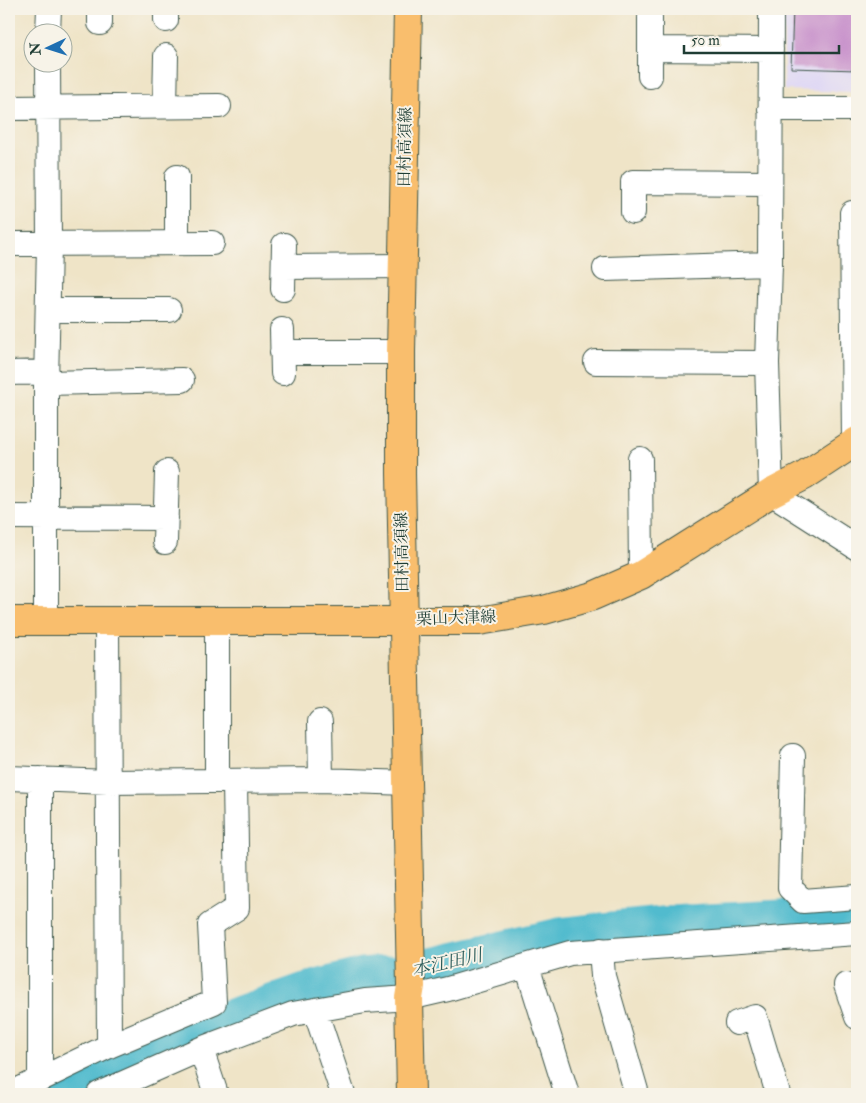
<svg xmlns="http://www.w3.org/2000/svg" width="866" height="1103" font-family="'IM FELL Double Pica','Noto Serif JP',serif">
<rect width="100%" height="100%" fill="#f7f3e8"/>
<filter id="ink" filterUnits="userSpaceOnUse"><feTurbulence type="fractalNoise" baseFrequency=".02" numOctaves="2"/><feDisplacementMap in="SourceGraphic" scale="10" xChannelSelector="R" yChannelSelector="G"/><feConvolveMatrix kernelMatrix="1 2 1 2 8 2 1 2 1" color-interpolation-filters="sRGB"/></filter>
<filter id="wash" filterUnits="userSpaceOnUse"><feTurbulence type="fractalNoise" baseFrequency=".0096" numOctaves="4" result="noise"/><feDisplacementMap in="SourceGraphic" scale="20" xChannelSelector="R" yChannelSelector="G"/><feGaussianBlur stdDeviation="1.12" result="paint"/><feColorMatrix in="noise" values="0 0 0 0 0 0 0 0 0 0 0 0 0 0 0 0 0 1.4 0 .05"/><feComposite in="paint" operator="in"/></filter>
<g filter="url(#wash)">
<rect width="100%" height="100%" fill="#efe4c7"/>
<path fill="#ddd5f6" d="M784 9H857V92L784 90Z"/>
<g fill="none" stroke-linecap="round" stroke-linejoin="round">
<path stroke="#51bbce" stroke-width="38" d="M56 1094 182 1035 304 992 365 976 398 974 562 936 605 931 678 924 809 917 857 912"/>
</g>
<g id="blocks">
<path fill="#c790cb" d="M793 9H857V70L791 68Z"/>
</g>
</g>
<g filter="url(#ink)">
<use href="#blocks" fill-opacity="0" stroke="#3e564a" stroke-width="1"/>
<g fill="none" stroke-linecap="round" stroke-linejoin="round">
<defs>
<path id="minor" d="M166 9V20
M771 9 770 264 767 363 771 493 857 548
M650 18V76
M100 23V9
M48 32 49 9
M650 49 771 50
M165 106 166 56
M9 108 219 106
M770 109H857
M633 212V182L770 183
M852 213 854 443
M177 243V177
M9 244 212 243
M284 267 403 266
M605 269 770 264
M283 289 284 245
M48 310H169
M282 330 283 373
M282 352H401
M596 362 767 363
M9 373 47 372
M46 383 182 380
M640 459 641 575
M9 517 166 518
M165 542 167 472
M46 621V383L49 245 48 62
M107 621 109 1046
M320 722 321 780
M793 756 790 888 803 901 857 897
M9 778 108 782 321 780 408 783
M217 780V621
M601 950 603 976 637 1094
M527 966 567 1094
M846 985 857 1017
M315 1010 343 1094
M737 1023 755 1017 778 1094
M201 1049 216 1094
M40 1080V779
M10 1094 109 1046 214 1002 210 925 237 908 235 782
M99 1094 201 1049 293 1014 365 1001 409 998 448 989 570 953 857 933"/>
<path id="major" d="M408 9 401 352V474L411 986 409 998 411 1094
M9 621H479L544 610 593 596 641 575 771 493 804 476 857 441"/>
</defs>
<use href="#minor" stroke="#3e564a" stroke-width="26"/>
<use href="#major" stroke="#3e564a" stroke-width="30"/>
<use href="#minor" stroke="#fff" stroke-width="24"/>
<use href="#major" stroke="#f9be6d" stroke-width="28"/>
</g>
</g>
<g text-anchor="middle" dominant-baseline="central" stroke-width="4" stroke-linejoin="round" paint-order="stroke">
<g font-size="16" fill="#1f3d34" stroke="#f7f3e8">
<text transform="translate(405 147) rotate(-89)">田村高須線</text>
<text transform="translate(402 552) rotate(-91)">田村高須線</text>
<text transform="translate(456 618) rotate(-2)">栗山大津線</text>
</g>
<g font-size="18" font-style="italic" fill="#2c5c5a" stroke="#f7f3e8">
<text transform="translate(447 963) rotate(-13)">本江田川</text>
</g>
</g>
<rect width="866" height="1103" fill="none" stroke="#f7f3e8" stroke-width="30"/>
<g transform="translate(48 48) rotate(266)"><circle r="24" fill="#f7f3e8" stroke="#a1aaa0"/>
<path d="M0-4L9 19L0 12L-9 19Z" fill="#1f6fb2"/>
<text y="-8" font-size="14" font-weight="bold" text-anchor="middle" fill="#1f3d34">N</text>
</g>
<path d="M684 45v8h155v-8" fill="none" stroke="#1f3d34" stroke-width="2.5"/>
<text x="691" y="45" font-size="15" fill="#1f3d34" stroke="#f7f3e8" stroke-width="4" paint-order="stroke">50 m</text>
</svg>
